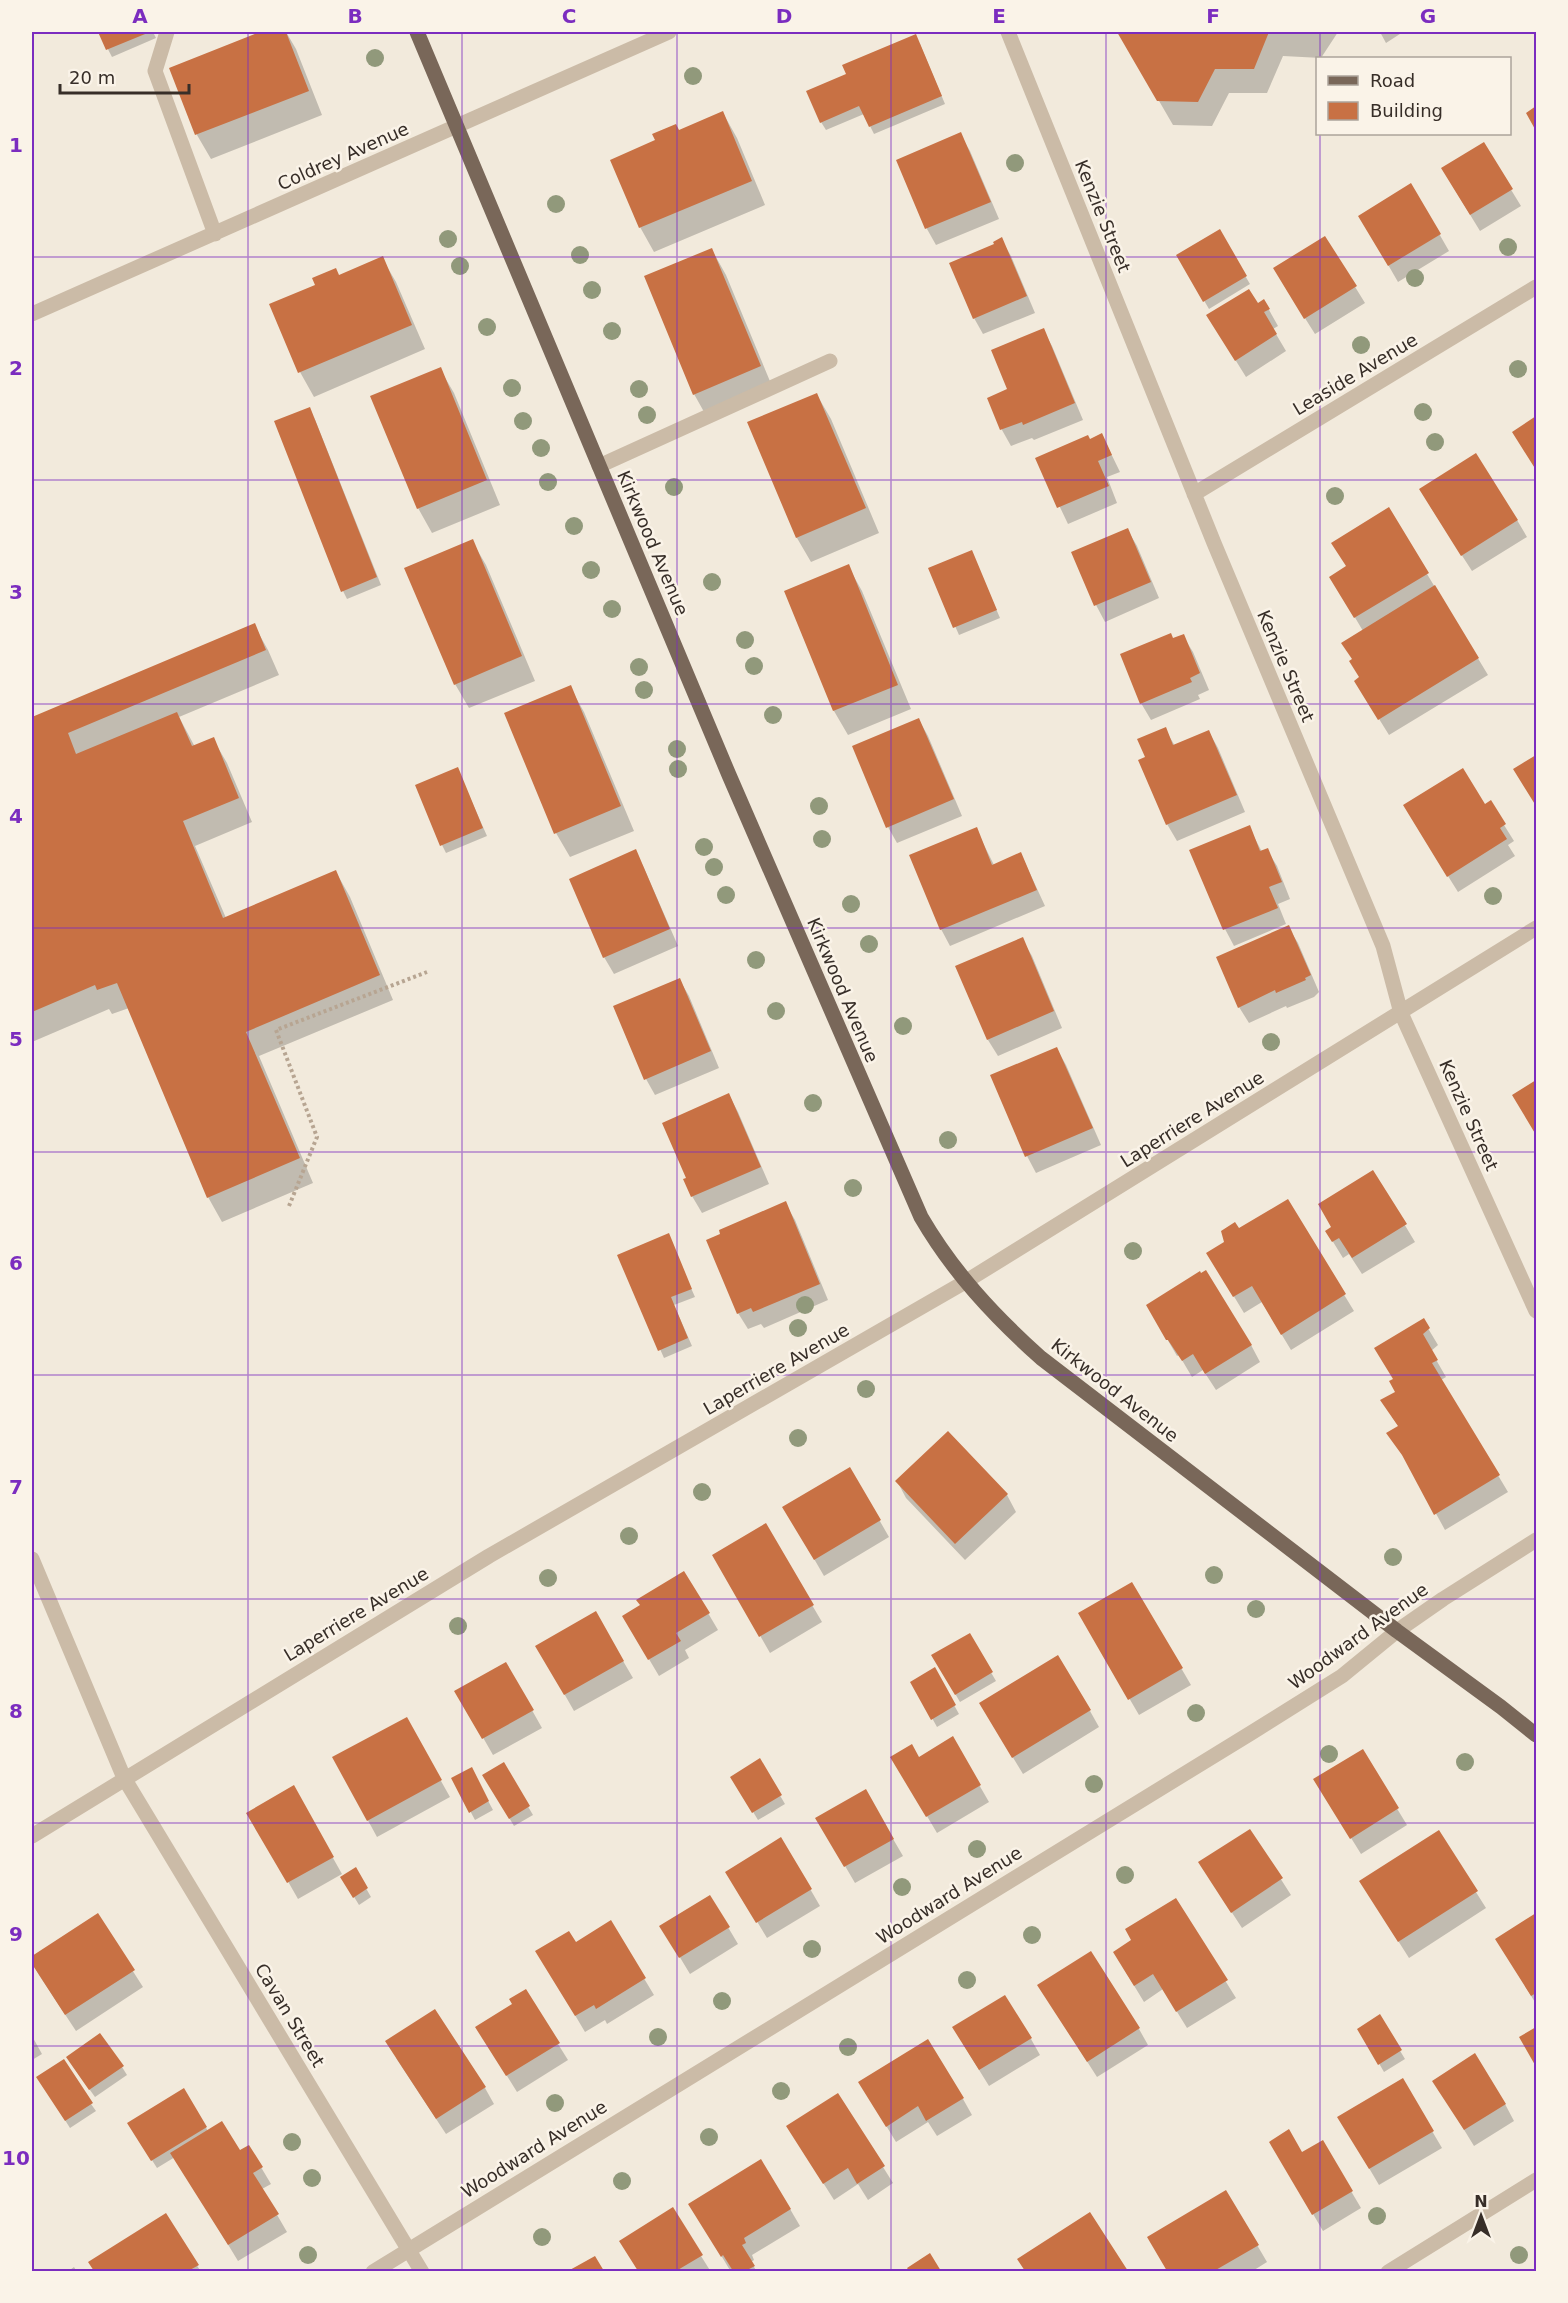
<svg xmlns="http://www.w3.org/2000/svg" width="1568" height="2303" font-family="'DejaVu Sans',sans-serif">
<rect width="100%" height="100%" fill="#f2eadc"/>
<path fill="#0003" d="M99 32H153L156 38 112 57Z
M265 32H286L296 49 322 115 211 159 197 135 171 68Z
M1119 32H1338L1321 58 1283 56 1267 93H1229L1212 126 1173 125Z
M1380 32H1403L1386 43Z
M920 44 945 104 874 134 864 114 826 130 821 122Z
M723 113 737 138 765 205 654 252 640 227 679 132Z
M960 134 970 151 999 219 936 245 927 229 898 160Z
M1483 144 1521 206 1480 231 1452 185Z
M1411 185 1449 251 1398 282 1360 216Z
M1219 232 1250 284 1209 309 1178 256Z
M1325 238 1365 303 1315 334 1284 285Z
M1001 239 1011 256 1035 313 983 334 974 318 996 245Z
M712 250 726 275 774 391 708 419 694 394Z
M382 258 396 282 425 349 314 397 300 372Z
M1264 301 1278 326 1273 329 1286 351 1246 377 1218 332Z
M1043 330 1052 346 1083 420 1034 440 1032 438 1011 446 1002 430 989 399 1009 390Z
M440 369 454 393 500 505 432 533 418 508Z
M817 395 831 419 879 533 811 562 797 538 749 423Z
M314 417 381 585 347 599 343 591Z
M1536 418V469L1514 432Z
M1102 435 1120 472 1107 477 1117 503 1068 524 1037 459Z
M1430 506 1517 520 1527 537 1472 571Z
M1127 529 1137 546 1159 598 1105 622 1096 605 1073 553Z
M472 541 486 565 535 681 469 708 455 684Z
M975 560 1000 618 959 635 930 569Z
M848 566 862 591 911 709 848 735 834 711 786 592Z
M1347 567 1427 574 1488 675 1389 735 1366 698 1360 678 1363 631 1331 577Z
M254 625 268 650 279 675 179 717 195 747 213 739 227 763 252 822 195 846 226 918 336 872 350 897 393 1000 259 1056 313 1183 222 1222 208 1197 129 1008 112 1014 109 1009 32 1042V745L33 744 32 718Z
M1183 636 1193 652 1209 690 1198 695 1200 699 1151 720 1141 703 1173 640Z
M570 687 584 712 634 831 570 857 556 833Z
M919 720 928 736 962 816 897 843 888 827Z
M1165 729 1175 746 1209 732 1218 748 1245 812 1177 841 1167 824 1146 758Z
M1536 756V805L1515 770Z
M457 768 487 836 446 853 442 845Z
M1484 806 1504 825 1514 841 1508 845 1515 856 1458 892 1414 822Z
M1249 827 1262 852 1267 850 1277 866 1290 899 1278 904 1286 924 1234 946 1225 929Z
M976 829 994 865 1021 854 1045 906 950 946 941 929Z
M635 851 644 868 678 946 614 974 604 957 571 880Z
M1288 927 1298 943 1319 992 1314 997 1287 1008 1286 1006 1249 1023 1239 1007Z
M1022 939 1032 956 1062 1028 998 1056 988 1040Z
M679 979 689 996 719 1068 655 1095 646 1079Z
M1057 1049 1066 1065 1101 1145 1036 1173 1027 1156Z
M1536 1082V1133L1514 1095Z
M729 1095 738 1112 769 1184 702 1213 692 1196Z
M1373 1172 1415 1242 1362 1274 1349 1254 1343 1258 1327 1232 1333 1228Z
M1287 1201 1354 1311 1291 1350 1262 1302 1244 1313 1218 1270 1226 1243 1238 1230Z
M785 1203 795 1220 828 1300 764 1328 761 1324 748 1329 738 1313 722 1235Z
M670 1241 695 1297 674 1305 692 1346 664 1358 619 1256Z
M1148 1306 1251 1345 1260 1362 1216 1390 1203 1370 1192 1377 1179 1355 1177 1356Z
M1423 1320 1438 1345 1431 1351 1446 1377 1441 1380 1508 1492 1445 1530 1411 1468 1388 1433 1399 1427 1392 1417 1397 1392 1395 1380Z
M948 1433 1007 1495 1016 1512 965 1560 906 1498 897 1481Z
M850 1469 889 1537 824 1576 784 1507Z
M765 1525 822 1622 770 1653 714 1555Z
M1132 1584 1191 1685 1139 1715 1080 1614Z
M595 1613 633 1678 574 1711 537 1646Z
M708 1613 718 1630 685 1650 689 1658 659 1676 624 1617Z
M969 1635 996 1681 960 1702 933 1656Z
M506 1664 542 1728 493 1755 457 1692Z
M934 1669 959 1714 937 1727 912 1682Z
M1090 1711 1099 1727 1023 1774 990 1720Z
M406 1719 450 1797 377 1837 334 1758Z
M952 1738 989 1802 937 1833 892 1757 919 1759Z
M1362 1751 1407 1825 1361 1854 1325 1796Z
M759 1760 785 1804 758 1820 732 1777Z
M503 1764 533 1815 514 1826 484 1775Z
M471 1769 493 1810 475 1820 453 1779Z
M293 1787 342 1874 298 1899 249 1813Z
M865 1791 903 1856 855 1883 817 1818Z
M1250 1831 1291 1895 1242 1928 1210 1879Z
M1438 1832 1486 1908 1409 1958 1371 1898Z
M781 1839 820 1906 767 1938 727 1872Z
M355 1869 371 1897 359 1905 342 1877Z
M710 1897 738 1944 690 1974 661 1926Z
M1175 1900 1236 1998 1187 2028 1163 1989 1144 2002 1124 1969 1133 1941Z
M97 1915 143 1987 76 2031 39 1975 32 1962V1958Z
M1536 1915V2004L1497 1939Z
M610 1922 654 1995 607 2024 605 2020 585 2032 537 1951 575 1944Z
M1049 2002 1139 2029 1148 2045 1097 2077Z
M1379 2016 1405 2059 1384 2072 1359 2029Z
M32 2036 42 2054 32 2060Z
M1031 2039 1040 2055 989 2086 963 2044Z
M487 2044H558L568 2060 517 2092Z
M396 2058 485 2088 494 2104 446 2134Z
M72 2065 122 2067 127 2075 95 2097Z
M1402 2080 1442 2148 1379 2185 1339 2117Z
M43 2085 91 2104 96 2111 70 2128Z
M183 2091 208 2131 239 2152 249 2147 271 2184 262 2189 287 2232 238 2261 175 2157 157 2168 129 2124Z
M1444 2097 1505 2104 1514 2121 1474 2146Z
M870 2099H963L972 2115 937 2136 928 2122 896 2142Z
M1271 2142 1302 2154 1322 2142 1361 2208 1323 2231Z
M798 2143 883 2167 893 2183 868 2200 858 2184 834 2200Z
M1226 2192 1267 2262 1251 2272H1168L1149 2238Z
M790 2209 800 2226 752 2255 754 2260 751 2262 757 2272H731L700 2220Z
M1090 2214 1126 2272H1026L1019 2260Z
M166 2215 201 2272H95L90 2262Z
M621 2242 701 2256 711 2272H639Z
M74 2267 77 2272H67Z"/>
<path fill="#c87144" d="M98 32H150L106 50Z
M260 32H286L309 91 195 135 169 68Z
M1117 32H1269L1254 69H1215L1198 102 1157 101Z
M916 34 942 96 869 127 859 106 820 123 806 91 846 74 842 65Z
M1536 106V131L1526 113Z
M723 111 752 181 639 228 610 160 655 140 652 134 676 124 679 130Z
M961 132 991 202 925 229 896 160Z
M1484 142 1513 189 1470 215 1441 168Z
M1411 183 1441 234 1388 266 1358 216Z
M1220 229 1247 276 1203 302 1176 255Z
M1325 236 1357 286 1304 319 1273 268Z
M1002 237 1027 296 973 319 949 263 994 244 993 242Z
M712 248 761 366 693 395 644 276Z
M383 256 412 325 298 373 269 304 315 285 312 278 336 268 339 275Z
M1249 289 1258 303 1264 299 1270 309 1264 312 1277 334 1235 361 1206 315Z
M1044 328 1075 403 1023 425 1022 422 1000 430 987 398 1007 389 991 350Z
M441 367 487 480 417 509 370 396Z
M817 393 866 508 796 538 747 422Z
M310 407 377 577 341 592 274 421Z
M1536 416V470L1512 432Z
M1102 433 1112 455 1098 461 1109 486 1057 508 1035 458 1088 435 1090 439Z
M1476 453 1518 520 1461 556 1419 489Z
M1389 507 1429 573 1354 618 1329 577 1346 566 1331 543Z
M1128 528 1151 582 1094 606 1071 552Z
M473 539 522 656 454 685 404 568Z
M972 550 997 610 953 628 928 568Z
M849 564 898 685 833 711 784 591Z
M1435 585 1479 658 1378 720 1354 681 1359 677 1349 661 1352 659 1341 643Z
M255 623 266 650 68 733 76 754 177 712 192 746 214 737 239 798 183 821 223 918 336 870 380 975 246 1032 300 1158 207 1198 117 983 97 990 95 985 32 1012V717Z
M1171 633 1173 638 1184 634 1200 673 1190 678 1192 682 1140 704 1120 654Z
M571 685 621 806 554 834 504 713Z
M919 718 954 799 886 828 852 746Z
M1166 727 1173 745 1209 730 1237 795 1166 825 1138 760 1145 757 1137 739Z
M1536 755V806L1513 769Z
M458 767 483 828 440 846 415 785Z
M1463 768 1485 804 1491 800 1506 824 1500 828 1507 839 1447 877 1403 805Z
M1250 825 1260 851 1268 848 1282 882 1269 887 1278 908 1223 930 1189 850Z
M977 827 992 865 1021 852 1037 890 940 930 909 855Z
M636 849 670 929 603 958 569 879Z
M1289 925 1311 975 1305 978 1306 980 1276 993 1275 990 1238 1008 1216 957Z
M1023 937 1054 1011 987 1040 955 966Z
M680 978 711 1051 644 1080 613 1006Z
M1057 1047 1093 1128 1025 1157 990 1075Z
M1536 1080V1135L1512 1095Z
M729 1093 761 1167 691 1197 683 1179 686 1178 662 1123Z
M1373 1170 1407 1224 1352 1258 1339 1238 1332 1242 1325 1231 1331 1227 1318 1204Z
M1288 1199 1346 1294 1281 1335 1252 1286 1233 1297 1206 1253 1224 1242 1221 1231 1235 1222 1239 1228Z
M786 1201 820 1284 753 1312 751 1308 737 1314 706 1240 720 1234 719 1230Z
M669 1233 692 1289 671 1297 688 1338 658 1351 617 1255Z
M1206 1270 1252 1345 1205 1374 1193 1354 1182 1361 1168 1340H1166L1146 1305 1200 1271 1201 1273Z
M1424 1318 1430 1328 1423 1334 1438 1360 1432 1363 1500 1475 1434 1515 1402 1455 1386 1433 1398 1426 1380 1400 1395 1392 1389 1381 1393 1379 1374 1348Z
M948 1431 1008 1494 955 1544 895 1481Z
M850 1467 881 1520 814 1560 782 1507Z
M766 1523 814 1605 759 1637 712 1555Z
M684 1571 710 1613 676 1633 681 1641 648 1660 622 1616 640 1605 636 1600Z
M1132 1582 1183 1668 1128 1700 1078 1613Z
M596 1611 624 1661 564 1695 535 1646Z
M970 1633 993 1672 955 1695 931 1655Z
M1058 1655 1091 1710 1012 1758 979 1703Z
M506 1662 534 1710 482 1739 454 1691Z
M935 1667 956 1705 931 1720 910 1682Z
M407 1717 442 1780 367 1821 332 1757Z
M953 1736 981 1785 926 1817 890 1757 912 1744 919 1757Z
M1363 1749 1399 1808 1350 1839 1313 1779Z
M760 1758 782 1795 752 1813 730 1777Z
M504 1762 530 1806 509 1819 482 1775Z
M472 1767 489 1801 469 1813 451 1778Z
M294 1785 334 1857 287 1883 246 1813Z
M866 1789 894 1839 844 1867 815 1818Z
M1250 1829 1283 1878 1231 1913 1198 1862Z
M1439 1830 1478 1891 1398 1942 1359 1881Z
M781 1837 812 1889 756 1923 725 1872Z
M356 1867 368 1888 353 1898 340 1877Z
M710 1895 730 1927 679 1958 659 1926Z
M1176 1898 1228 1980 1176 2012 1153 1974 1134 1986 1113 1952 1131 1940 1125 1929Z
M98 1913 135 1970 65 2015 32 1964V1956Z
M1536 1913V1993L1531 1996 1495 1939Z
M611 1920 646 1978 596 2009 594 2005 575 2016 535 1951 569 1931 576 1942Z
M1091 1951 1140 2028 1087 2062 1037 1985Z
M526 1989 560 2043 506 2076 475 2027 512 2004 509 1999Z
M1005 1995 1032 2038 979 2070 952 2027Z
M435 2009 486 2087 436 2119 385 2041Z
M1380 2014 1402 2050 1378 2065 1357 2029Z
M1536 2027V2064L1535 2065 1519 2037Z
M100 2033 124 2066 89 2090 66 2057Z
M928 2039 964 2098 926 2121 918 2106 886 2127 858 2082Z
M1475 2053 1506 2104 1464 2130 1432 2081Z
M64 2059 93 2103 65 2121 36 2077Z
M1403 2078 1434 2131 1369 2169 1337 2117Z
M184 2088 207 2127 151 2161 127 2123Z
M838 2093 885 2166 857 2184 848 2168 823 2184 786 2126Z
M222 2121 240 2150 249 2145 263 2167 253 2173 279 2214 228 2245 170 2153Z
M1289 2129 1302 2152 1323 2140 1353 2191 1312 2215 1269 2142Z
M761 2159 791 2209 744 2238 746 2243 742 2245 755 2266 745 2271H733L723 2255 721 2257 688 2204Z
M1226 2190 1259 2245 1214 2271H1167L1147 2237Z
M673 2207 703 2255 676 2271H638L619 2241Z
M1090 2212 1128 2271H1025L1017 2259Z
M166 2213 199 2265 188 2271H94L88 2262Z
M930 2253 941 2271H909L907 2268Z
M595 2256 604 2271H568Z"/>
<g fill="none" stroke-linecap="round" stroke-linejoin="round">
<path stroke="#b7a592" stroke-width="4" stroke-dasharray="3 3" stroke-linecap="butt" d="M289 1206 317 1137 276 1030 427 972"/>
<path stroke="#cbbba7" stroke-width="15" d="M167 32 155 71 215 234
M1008 32 1214 543 1383 946 1401 1013 1536 1311
M32 314 669 32
M599 466 830 361
M1194 494 1536 287
M32 1559 124 1778 422 2272
M32 1836 489 1556 965 1282 1536 928
M373 2272 1251 1733 1342 1676 1397 1631 1443 1599 1536 1540
M1388 2272 1536 2180"/>
<path stroke="#796759" stroke-width="15" d="M417 32 729 775 921 1217C953 1272 994 1316 1041 1358L1397 1631 1501 1707 1536 1735"/>
</g>
<g fill="#91997b">
<circle cx="375" cy="58" r="9"/>
<circle cx="693" cy="76" r="9"/>
<circle cx="1015" cy="163" r="9"/>
<circle cx="556" cy="204" r="9"/>
<circle cx="448" cy="239" r="9"/>
<circle cx="1508" cy="247" r="9"/>
<circle cx="580" cy="255" r="9"/>
<circle cx="460" cy="266" r="9"/>
<circle cx="1415" cy="278" r="9"/>
<circle cx="592" cy="290" r="9"/>
<circle cx="487" cy="327" r="9"/>
<circle cx="612" cy="331" r="9"/>
<circle cx="1361" cy="345" r="9"/>
<circle cx="1518" cy="369" r="9"/>
<circle cx="512" cy="388" r="9"/>
<circle cx="639" cy="389" r="9"/>
<circle cx="1423" cy="412" r="9"/>
<circle cx="647" cy="415" r="9"/>
<circle cx="523" cy="421" r="9"/>
<circle cx="1435" cy="442" r="9"/>
<circle cx="541" cy="448" r="9"/>
<circle cx="548" cy="482" r="9"/>
<circle cx="674" cy="487" r="9"/>
<circle cx="1335" cy="496" r="9"/>
<circle cx="574" cy="526" r="9"/>
<circle cx="591" cy="570" r="9"/>
<circle cx="712" cy="582" r="9"/>
<circle cx="612" cy="609" r="9"/>
<circle cx="745" cy="640" r="9"/>
<circle cx="754" cy="666" r="9"/>
<circle cx="639" cy="667" r="9"/>
<circle cx="644" cy="690" r="9"/>
<circle cx="773" cy="715" r="9"/>
<circle cx="677" cy="749" r="9"/>
<circle cx="678" cy="769" r="9"/>
<circle cx="819" cy="806" r="9"/>
<circle cx="822" cy="839" r="9"/>
<circle cx="704" cy="847" r="9"/>
<circle cx="714" cy="867" r="9"/>
<circle cx="726" cy="895" r="9"/>
<circle cx="1493" cy="896" r="9"/>
<circle cx="851" cy="904" r="9"/>
<circle cx="869" cy="944" r="9"/>
<circle cx="756" cy="960" r="9"/>
<circle cx="776" cy="1011" r="9"/>
<circle cx="903" cy="1026" r="9"/>
<circle cx="1271" cy="1042" r="9"/>
<circle cx="813" cy="1103" r="9"/>
<circle cx="948" cy="1140" r="9"/>
<circle cx="853" cy="1188" r="9"/>
<circle cx="1133" cy="1251" r="9"/>
<circle cx="805" cy="1305" r="9"/>
<circle cx="798" cy="1328" r="9"/>
<circle cx="866" cy="1389" r="9"/>
<circle cx="798" cy="1438" r="9"/>
<circle cx="702" cy="1492" r="9"/>
<circle cx="629" cy="1536" r="9"/>
<circle cx="1393" cy="1557" r="9"/>
<circle cx="1214" cy="1575" r="9"/>
<circle cx="548" cy="1578" r="9"/>
<circle cx="1256" cy="1609" r="9"/>
<circle cx="458" cy="1626" r="9"/>
<circle cx="1196" cy="1713" r="9"/>
<circle cx="1329" cy="1754" r="9"/>
<circle cx="1465" cy="1762" r="9"/>
<circle cx="1094" cy="1784" r="9"/>
<circle cx="977" cy="1849" r="9"/>
<circle cx="1125" cy="1875" r="9"/>
<circle cx="902" cy="1887" r="9"/>
<circle cx="1032" cy="1935" r="9"/>
<circle cx="812" cy="1949" r="9"/>
<circle cx="967" cy="1980" r="9"/>
<circle cx="722" cy="2001" r="9"/>
<circle cx="658" cy="2037" r="9"/>
<circle cx="848" cy="2047" r="9"/>
<circle cx="781" cy="2091" r="9"/>
<circle cx="555" cy="2103" r="9"/>
<circle cx="709" cy="2137" r="9"/>
<circle cx="292" cy="2142" r="9"/>
<circle cx="312" cy="2178" r="9"/>
<circle cx="622" cy="2181" r="9"/>
<circle cx="1377" cy="2216" r="9"/>
<circle cx="542" cy="2237" r="9"/>
<circle cx="308" cy="2255" r="9"/>
<circle cx="1519" cy="2255" r="9"/>
</g>
<path fill="none" stroke="#7b2cbf" stroke-width="1.5" stroke-opacity="0.55" d="M248 32V2272M462 32V2272M677 32V2272M891 32V2272M1106 32V2272M1320 32V58M1320 134V2272M32 257H1536M32 480H1536M32 704H1536M32 928H1536M32 1152H1536M32 1375H1536M32 1599H1536M32 1823H1536M32 2046H1536"/>
<g text-anchor="middle" dominant-baseline="central" stroke-width="5" stroke-linejoin="round" paint-order="stroke">
<g font-size="18" fill="#372e28" stroke="#faf3e8">
<text transform="translate(343 156) rotate(-24)">Coldrey Avenue</text>
<text transform="translate(1103 216) rotate(68)">Kenzie Street</text>
<text transform="translate(1355 374) rotate(-31)">Leaside Avenue</text>
<text transform="translate(653 543) rotate(67)">Kirkwood Avenue</text>
<text transform="translate(1286 666) rotate(67)">Kenzie Street</text>
<text transform="translate(843 990) rotate(67)">Kirkwood Avenue</text>
<text transform="translate(1469 1115) rotate(66)">Kenzie Street</text>
<text transform="translate(1192 1119) rotate(-32)">Laperriere Avenue</text>
<text transform="translate(776 1369) rotate(-30)">Laperriere Avenue</text>
<text transform="translate(1115 1390) rotate(38)">Kirkwood Avenue</text>
<text transform="translate(356 1614) rotate(-31)">Laperriere Avenue</text>
<text transform="translate(1358 1636) rotate(-36)">Woodward Avenue</text>
<text transform="translate(949 1895) rotate(-32)">Woodward Avenue</text>
<text transform="translate(290 2015) rotate(59)">Cavan Street</text>
<text transform="translate(534 2149) rotate(-32)">Woodward Avenue</text>
</g>
</g>
<rect width="1568" height="2303" fill="none" stroke="#faf3e8" stroke-width="66"/>
<rect x="1316" y="57" width="195" height="78" fill="#faf3e8" stroke="#aca49b" stroke-width="1.5"/>
<rect x="1328" y="76" width="30" height="9" fill="#796759" stroke="#aca49b" stroke-width="1.5"/>
<text x="1370" y="87" font-size="18" fill="#372e28">Road</text>
<rect x="1328" y="102" width="30" height="18" fill="#c87144" stroke="#aca49b" stroke-width="1.5"/>
<text x="1370" y="117" font-size="18" fill="#372e28">Building</text>
<g transform="translate(1481 2216)" stroke="#faf3e8" stroke-width="4.5" paint-order="stroke">
<path d="M0-4.5L10 22L0 15L-10 22Z" fill="#372e28"/>
<text y="-9" font-size="16" font-weight="bold" text-anchor="middle" fill="#372e28">N</text>
</g>
<path d="M60 84v9h129v-9" fill="none" stroke="#372e28" stroke-width="3"/>
<text x="69" y="84" font-size="18" fill="#372e28" stroke="#faf3e8" stroke-width="4.5" paint-order="stroke">20 m</text>
<rect x="33" y="33" width="1502" height="2237" fill="none" stroke="#7b2cbf" stroke-width="2"/>
<g font-size="20" text-anchor="middle" font-weight="bold" fill="#7b2cbf">
<text x="140" y="23">A</text>
<text x="355" y="23">B</text>
<text x="569" y="23">C</text>
<text x="784" y="23">D</text>
<text x="999" y="23">E</text>
<text x="1213" y="23">F</text>
<text x="1428" y="23">G</text>
<text x="16" y="152">1</text>
<text x="16" y="375">2</text>
<text x="16" y="599">3</text>
<text x="16" y="823">4</text>
<text x="16" y="1046">5</text>
<text x="16" y="1270">6</text>
<text x="16" y="1494">7</text>
<text x="16" y="1718">8</text>
<text x="16" y="1941">9</text>
<text x="16" y="2165">10</text>
</g>
</svg>
